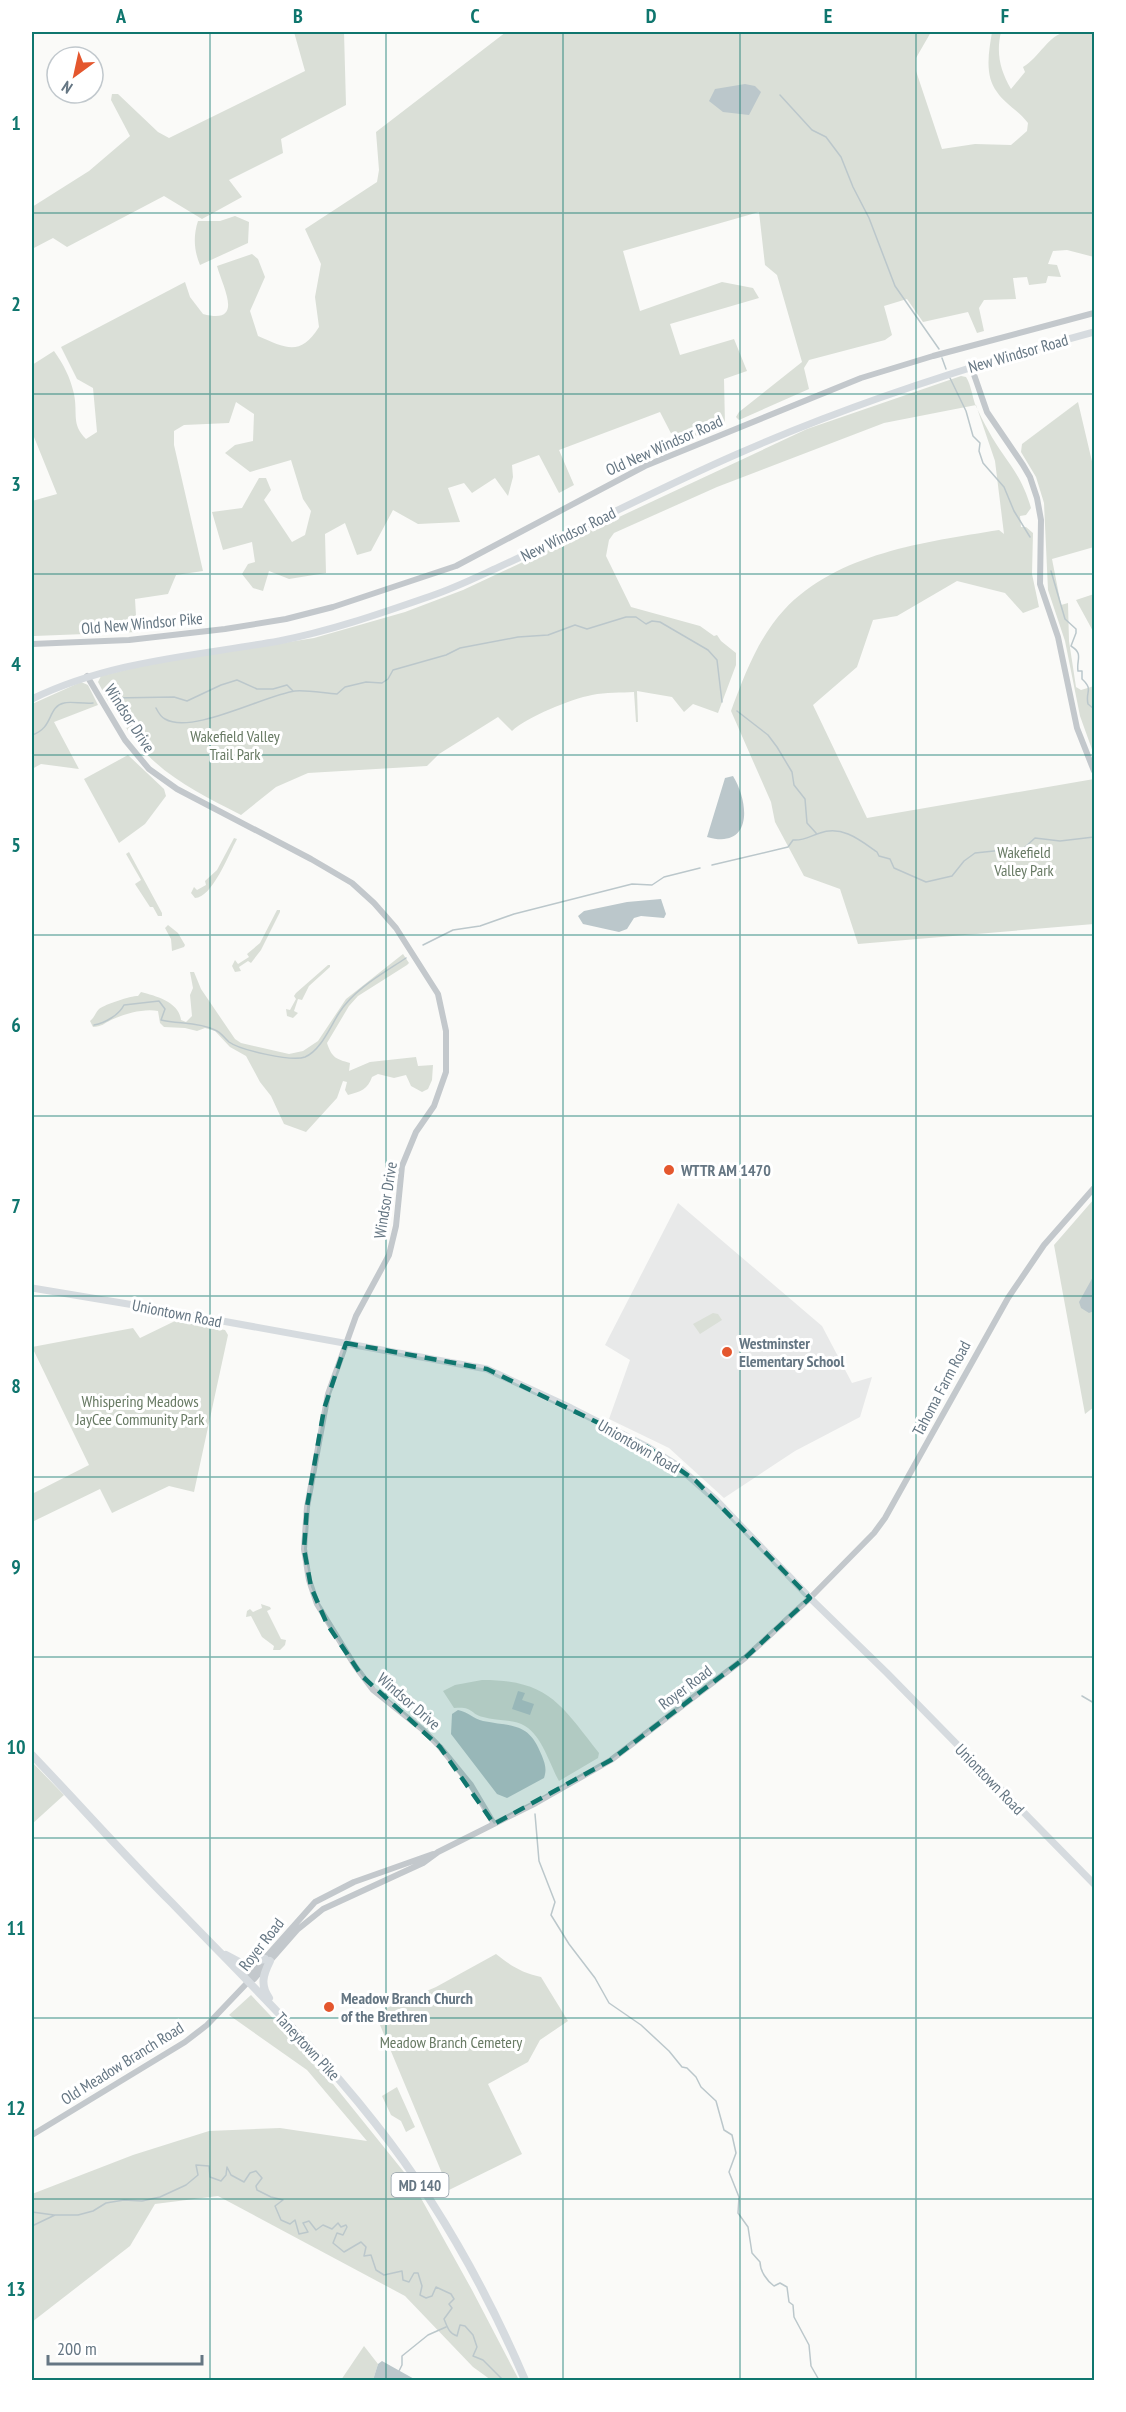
<svg xmlns="http://www.w3.org/2000/svg" width="1126" height="2412" font-family="'PT Sans Narrow',sans-serif">
<rect width="100%" height="100%" fill="#fafaf8"/>
<path fill="#e8e9e9" d="M678 1203 822 1326 852 1383 872 1377 860 1417 795 1451 724 1498 669 1448 609 1419 630 1360 605 1345Z"/>
<path fill="#dadfd7" d="M294 32H344L346 105 281 139 283 153 229 180 242 197 202 219 164 196 67 247 53 238 32 249V207L89 171 130 136 111 100 112 94H118L158 132 169 138 305 71Z
M506 32H931L916 58V71L942 149 975 144 1011 145 1027 131 1028 123C1019 111 1005 104 997 92 984 75 989 51 992 32H1001C996 53 1000 70 1011 89L1025 72 1023 67C1040 57 1048 35 1066 32 1075 30 1085 32 1094 32V257L1067 250 1053 251 1048 264 1057 265 1061 277 1048 276 1046 283 1029 285 1027 277 1013 278 1016 299 984 300 979 308 984 331 977 333 968 312 923 322 907 299 884 306 892 335 885 340 809 360 804 368 809 389 739 420 736 417 739 412 802 362 777 275 765 265 759 212 623 251 640 311 722 282 753 288 759 298 670 324 680 355 734 339 747 371 724 379 725 425 676 443 660 412 559 450 574 485 559 493 539 455 512 465 513 477 508 496 495 478 472 493 464 483 448 488 460 522 418 524 393 510 371 551 357 555 345 523 325 534 326 573 289 579 269 571 263 591 253 588 242 574 248 564 255 562 252 542 223 550 212 512 242 508 259 478H266L271 490 264 500 292 542 305 535 311 511 303 499 291 460 250 472 225 453 235 445 253 441 254 414 236 402 229 423 184 425 174 431V445L203 571 176 575 168 594 135 599 137 632 34 636 32 605 34 604 32 593V501L57 494 34 437 32 365 54 351C64 365 70 377 74 394 78 414 71 424 86 439L97 432 93 388 77 379 61 347 185 282 190 297 203 314C245 325 223 288 217 266L252 254 258 259 265 277 250 311 258 336C286 348 300 357 319 327L315 297 321 264 305 229 377 182 379 170 376 132Z
M235 216 249 222 248 243 200 265C194 251 193 236 198 221H220Z
M961 376 966 377C971 385 972 395 975 404 979 413 983 421 988 430 1004 460 1021 472 1031 508L1026 515 1020 516 1021 527H1026L1033 533 1032 574 1039 607 1023 613 1005 593 957 581 897 616 873 620 857 667 813 705 867 818 1094 779V924L858 944 840 889 804 876 775 822 771 802 731 711C744 676 758 638 784 610 837 553 925 542 999 530L1004 534 995 461 976 405 884 423 717 487 614 533 609 540 606 556 631 607 700 626 714 636 717 635 721 641 736 653V665L718 713 693 704 684 712 672 697 637 691 638 722H636L634 692C621 693 606 692 592 695 571 699 527 717 512 731L498 717 439 754 427 766 308 773 276 787 241 815C202 795 164 777 136 742 127 731 121 718 114 706L116 699 108 701 98 682 101 676 154 663 314 638 405 612 463 590 807 429Z
M1078 402 1094 470V547L1052 559 1061 605 1068 603 1069 641 1076 687 1081 690 1094 686V755L1080 716 1065 641 1048 590 1044 503 1036 477 1021 452 1022 444Z
M1094 594V633L1076 600Z
M81 682 88 685 98 705 54 722 79 769 41 764 32 769V704Z
M128 755 164 789 166 796 145 824 119 843 84 779Z
M234 838 237 839C229 854 212 898 195 898L191 893 194 887 197 890 206 885 205 881 217 870Z
M129 852 162 913V916H158L153 907H150L135 884 141 880 126 854Z
M277 910H280V912L261 950 251 963 248 961 239 967 241 971 235 972 232 966 235 960 238 964 249 957 247 954 260 943Z
M168 925 178 933 185 945 184 947 172 951 171 939 165 928Z
M403 954 409 963 407 965 358 996 349 1006 327 1043C332 1058 336 1059 350 1063L349 1071 370 1062 416 1057 418 1066 433 1065 432 1080 428 1089 422 1092 411 1086 406 1075 394 1078 378 1074 372 1077C368 1089 360 1092 348 1095L345 1090 347 1082 343 1081 337 1098 306 1132 284 1124 271 1096 260 1082 246 1056 230 1047 215 1031 205 1028 197 1031 185 1028 164 1027 160 1023 158 1011C144 1008 124 1014 111 1020 105 1023 101 1027 93 1027L90 1021C95 1017 95 1013 99 1009 106 1004 130 996 138 996L141 992C156 996 179 1002 181 1020L186 1022 192 1016 190 995 193 988 190 972H194L201 989 235 1039 241 1043 289 1054 303 1051 318 1041 346 999Z
M328 965H330V967L309 986 302 1000 298 999 294 1011 298 1013 293 1018 287 1016 286 1009 290 1010 296 999 294 996 296 993Z
M1094 1199V1407L1085 1414 1054 1245Z
M713 1313 718 1314 722 1320 700 1334 693 1324Z
M175 1321 225 1330 228 1335 194 1492 169 1486 112 1513 100 1489 32 1522V1494L89 1465 32 1347 133 1328 140 1338Z
M261 1604 270 1607 271 1609 267 1611 281 1639 286 1640 285 1645 280 1650H273L274 1646 262 1637 251 1616 246 1617 247 1611 250 1609 253 1612 262 1608Z
M482 1680C549 1680 561 1705 599 1753L598 1758 559 1781C550 1765 542 1736 525 1726 514 1719 496 1721 483 1717 469 1713 473 1706 454 1708L443 1691 455 1685Z
M32 1762 64 1795 32 1824Z
M496 1954C511 1966 522 1973 541 1977L568 2021 540 2040 528 2062 488 2084 522 2154 449 2190 375 2013 436 1987Z
M251 1995 321 2069 412 2182 472 2290 519 2380H491L473 2367 405 2296 218 2196 155 2204 130 2246 32 2322V2194L133 2155 209 2131 280 2128 367 2141 307 2070 229 2015Z
M397 2087 415 2127 406 2132 401 2121 391 2115 382 2096Z
M364 2346 378 2364 373 2380H341Z"/>
<path fill="#bbc7cb" d="M745 84 755 86 761 92 749 115 723 112 709 101 715 89Z
M733 776C750 804 752 850 707 837L725 778Z
M661 899 666 914 664 918 641 916 634 918 627 929 619 932 583 924 578 916 584 911 627 902Z
M1094 1275V1311L1089 1313 1081 1308 1079 1302Z
M518 1691 525 1693 522 1700 534 1704 530 1715 512 1709Z
M458 1710C468 1712 474 1719 483 1721 514 1727 529 1722 542 1756 545 1764 547 1769 544 1778L507 1798 497 1794 451 1734 452 1714Z
M382 2361 416 2380H373L378 2364Z"/>
<g fill="none" stroke-linecap="round" stroke-linejoin="round">
<path stroke="#bbc7cb" stroke-width="1.5" d="M780 95 812 130 826 137 841 157 853 187 869 218 895 286 939 349
M942 358 946 369
M950 378 966 411 973 436 980 443 979 451 983 463 1004 487 1014 511 1030 537
M1051 571 1065 619 1076 629V633L1071 646C1084 654 1076 660 1078 671H1082V679C1094 690 1085 691 1088 704L1094 709
M113 698 174 697 187 701 221 685 237 680 257 689H273L287 685 293 691
M156 708C158 712 161 717 165 719 192 735 265 695 295 691 308 690 323 693 337 694L345 687 366 682 382 683 388 679 393 670 446 655 460 648 518 637 548 635 575 625 587 629 626 617H636L646 624 652 621 660 622 708 650 717 660 722 702
M737 711 768 735 777 747 792 772 794 785 805 799 807 823 816 833
M32 735C54 728 47 707 64 703 70 701 83 704 93 703
M712 865 788 847 793 840C804 841 810 836 820 833 842 825 860 840 877 852L879 856 890 859 894 868 926 882 952 876 964 861 975 853 1024 848 1035 838 1060 841 1094 837
M423 945 453 930 480 926 514 914 632 884 652 885 664 877 700 868
M94 1025C105 1023 119 1015 124 1005L159 1001 165 1009 161 1020C178 1024 199 1022 215 1030 221 1032 224 1038 229 1042 240 1050 292 1062 305 1057 321 1050 330 1027 339 1013 354 989 382 974 406 958
M1082 1696 1094 1703
M535 1814 539 1861 555 1902 551 1915 569 1944 595 1978 609 2003 641 2025 669 2051 682 2067 687 2068 696 2077 701 2087 716 2101 724 2130 732 2135 736 2153 729 2172 739 2197 738 2213 748 2227 752 2253 760 2262C760 2271 767 2281 774 2286L780 2283 787 2287 789 2302 793 2305 794 2317 809 2345 811 2366 819 2380
M32 2212 54 2215
M32 2226 55 2215H78L93 2211 106 2203 124 2200 142 2201 160 2197 186 2185 198 2175 196 2165 209 2166 210 2177 221 2181 226 2175 227 2167 231 2175 244 2182 250 2173 256 2171 262 2178 256 2186 257 2190 271 2197 283 2200 275 2206 281 2220 290 2224 295 2220 299 2234 308 2232 303 2223 309 2221 316 2230 323 2225 332 2229 338 2223 341 2227 346 2225 347 2227 343 2235 337 2233 333 2243 344 2252 361 2242 366 2247 364 2256 371 2255 376 2270 384 2275 402 2271 403 2280 409 2282 414 2273H418L422 2286 420 2295 426 2298 432 2296 436 2287 451 2294 454 2299 449 2304 452 2308 444 2319C447 2326 449 2334 457 2336L460 2325 465 2326 473 2335 477 2347 473 2356 483 2360 503 2380
M399 2371 402 2365V2356L428 2335 446 2327
M992 2380H994"/>
<path stroke="#c3c8cc" stroke-width="6" d="M971 366 987 412 1023 465 1030 477 1037 498 1041 520 1040 584 1058 637 1077 728 1094 771
M32 644 129 640 225 629 286 619 333 607 456 566 645 466 861 378 933 356 1094 313
M87 676 125 740 149 769 177 789 311 859 352 883 374 903 396 928 438 994 446 1031V1072L434 1106 416 1132 402 1166 396 1226 389 1255 356 1316 328 1394 307 1507 304 1549 309 1580 317 1604 355 1666 373 1690 423 1730 440 1747 471 1785 494 1824
M248 1982 250 1975 315 1902 354 1882 433 1854
M32 2135 185 2042 207 2025 248 1982 254 1979 297 1930 323 1909 423 1863 438 1852 536 1803 611 1760 745 1658 810 1598 874 1533 885 1518 1008 1298 1044 1245 1094 1188"/>
<path stroke="#d6dbdf" stroke-width="7" d="M32 699C110 661 194 656 279 641 331 631 382 613 431 596 455 588 477 577 499 567 578 531 655 490 735 455 852 403 971 365 1094 332
M32 1288 134 1305 487 1369 571 1408 646 1446 675 1464 716 1500 810 1598 887 1673 1094 1884"/>
<path stroke="#d6dbdf" stroke-width="8" d="M32 1755C79 1804 124 1855 172 1903 241 1975 313 2044 375 2123 437 2201 486 2289 525 2380
M226 1955 241 1963 265 1959
M269 1998C260 1985 263 1975 270 1961"/>
</g>
<path fill="#0f766e" fill-opacity="0.2" stroke="#0f766e" stroke-width="4.5" stroke-dasharray="12 8" stroke-linejoin="round" d="M346 1343 487 1369 646 1446 696 1481 810 1598 745 1658 611 1760 494 1824 440 1747 362 1676 327 1624 311 1587 304 1549 307 1507 324 1409Z"/>
<path fill="none" stroke="#0f766e" stroke-width="1.5" stroke-opacity="0.55" d="M210 32V2380M386 32V2380M563 32V2380M740 32V2380M916 32V2380M32 213H1094M32 394H1094M32 574H1094M32 755H1094M32 935H1094M32 1116H1094M32 1296H1094M32 1477H1094M32 1657H1094M32 1838H1094M32 2018H1094M32 2199H1094"/>
<g fill="#e4572e" stroke="#fff" stroke-width="2">
<circle cx="669" cy="1170" r="6"/>
<circle cx="727" cy="1352" r="6"/>
<circle cx="329" cy="2007" r="6"/>
</g>
<g text-anchor="middle" dominant-baseline="central" stroke-width="6" stroke-linejoin="round" paint-order="stroke">
<rect fill="#fff" stroke="#939fa8" stroke-width="1.5" x="391.5" y="2173" width="57" height="24" rx="4.5"/>
<g font-size="15" font-weight="bold" fill="#657683">
<text x="420" y="2185">MD 140</text>
</g>
<g font-size="16" fill="#657683" stroke="#fff">
<text transform="translate(1018 353) rotate(-16)">New Windsor Road</text>
<text transform="translate(664 445) rotate(-24)">Old New Windsor Road</text>
<text transform="translate(568 534) rotate(-26)">New Windsor Road</text>
<text transform="translate(142 623) rotate(-5)">Old New Windsor Pike</text>
<text transform="translate(130 718) rotate(57)">Windsor Drive</text>
<text transform="translate(385 1200) rotate(-81)">Windsor Drive</text>
<text transform="translate(177 1313) rotate(11)">Uniontown Road</text>
<text transform="translate(941 1388) rotate(-62)">Tahoma Farm Road</text>
<text transform="translate(639 1446) rotate(30)">Uniontown Road</text>
<text transform="translate(685 1687) rotate(-37)">Royer Road</text>
<text transform="translate(409 1701) rotate(41)">Windsor Drive</text>
<text transform="translate(990 1779) rotate(46)">Uniontown Road</text>
<text transform="translate(261 1944) rotate(-52)">Royer Road</text>
<text transform="translate(308 2046) rotate(47)">Taneytown Pike</text>
<text transform="translate(122 2063) rotate(-32)">Old Meadow Branch Road</text>
</g>
<g font-size="16" fill="#687a64" stroke="#fff">
<text x="235" y="736">Wakefield Valley<tspan x="235" dy="18">Trail Park</tspan></text>
<text x="1024" y="852">Wakefield<tspan x="1024" dy="18">Valley Park</tspan></text>
<text x="140" y="1401">Whispering Meadows<tspan x="140" dy="18">JayCee Community Park</tspan></text>
<text x="451" y="2042">Meadow Branch Cemetery</text>
</g>
<g font-size="16" font-weight="bold" fill="#657683" stroke="#fff" text-anchor="start">
<text x="681" y="1170">WTTR AM 1470</text>
<text x="739" y="1343">Westminster<tspan x="739" dy="18">Elementary School</tspan></text>
<text x="341" y="1998">Meadow Branch Church<tspan x="341" dy="18">of the Brethren</tspan></text>
</g>
</g>
<rect width="1126" height="2412" fill="none" stroke="#ffffff" stroke-width="66"/>
<g transform="translate(75 75) rotate(213)"><circle r="28" fill="#ffffff" stroke="#c1c8cd" stroke-width="1.5"/>
<path d="M0-4.5L10 22L0 15L-10 22Z" fill="#e4572e"/>
<text y="-9" font-size="16" font-weight="bold" text-anchor="middle" fill="#657683">N</text>
</g>
<path d="M48 2355v9h154v-9" fill="none" stroke="#657683" stroke-width="3"/>
<text x="57" y="2355" font-size="18" fill="#657683" stroke="#ffffff" stroke-width="4.5" paint-order="stroke">200 m</text>
<rect x="33" y="33" width="1060" height="2346" fill="none" stroke="#0f766e" stroke-width="2"/>
<g font-size="20" text-anchor="middle" font-weight="bold" fill="#0f766e">
<text x="121" y="23">A</text>
<text x="298" y="23">B</text>
<text x="475" y="23">C</text>
<text x="651" y="23">D</text>
<text x="828" y="23">E</text>
<text x="1005" y="23">F</text>
<text x="16" y="130">1</text>
<text x="16" y="311">2</text>
<text x="16" y="491">3</text>
<text x="16" y="671">4</text>
<text x="16" y="852">5</text>
<text x="16" y="1032">6</text>
<text x="16" y="1213">7</text>
<text x="16" y="1393">8</text>
<text x="16" y="1574">9</text>
<text x="16" y="1754">10</text>
<text x="16" y="1935">11</text>
<text x="16" y="2115">12</text>
<text x="16" y="2296">13</text>
</g>
</svg>
